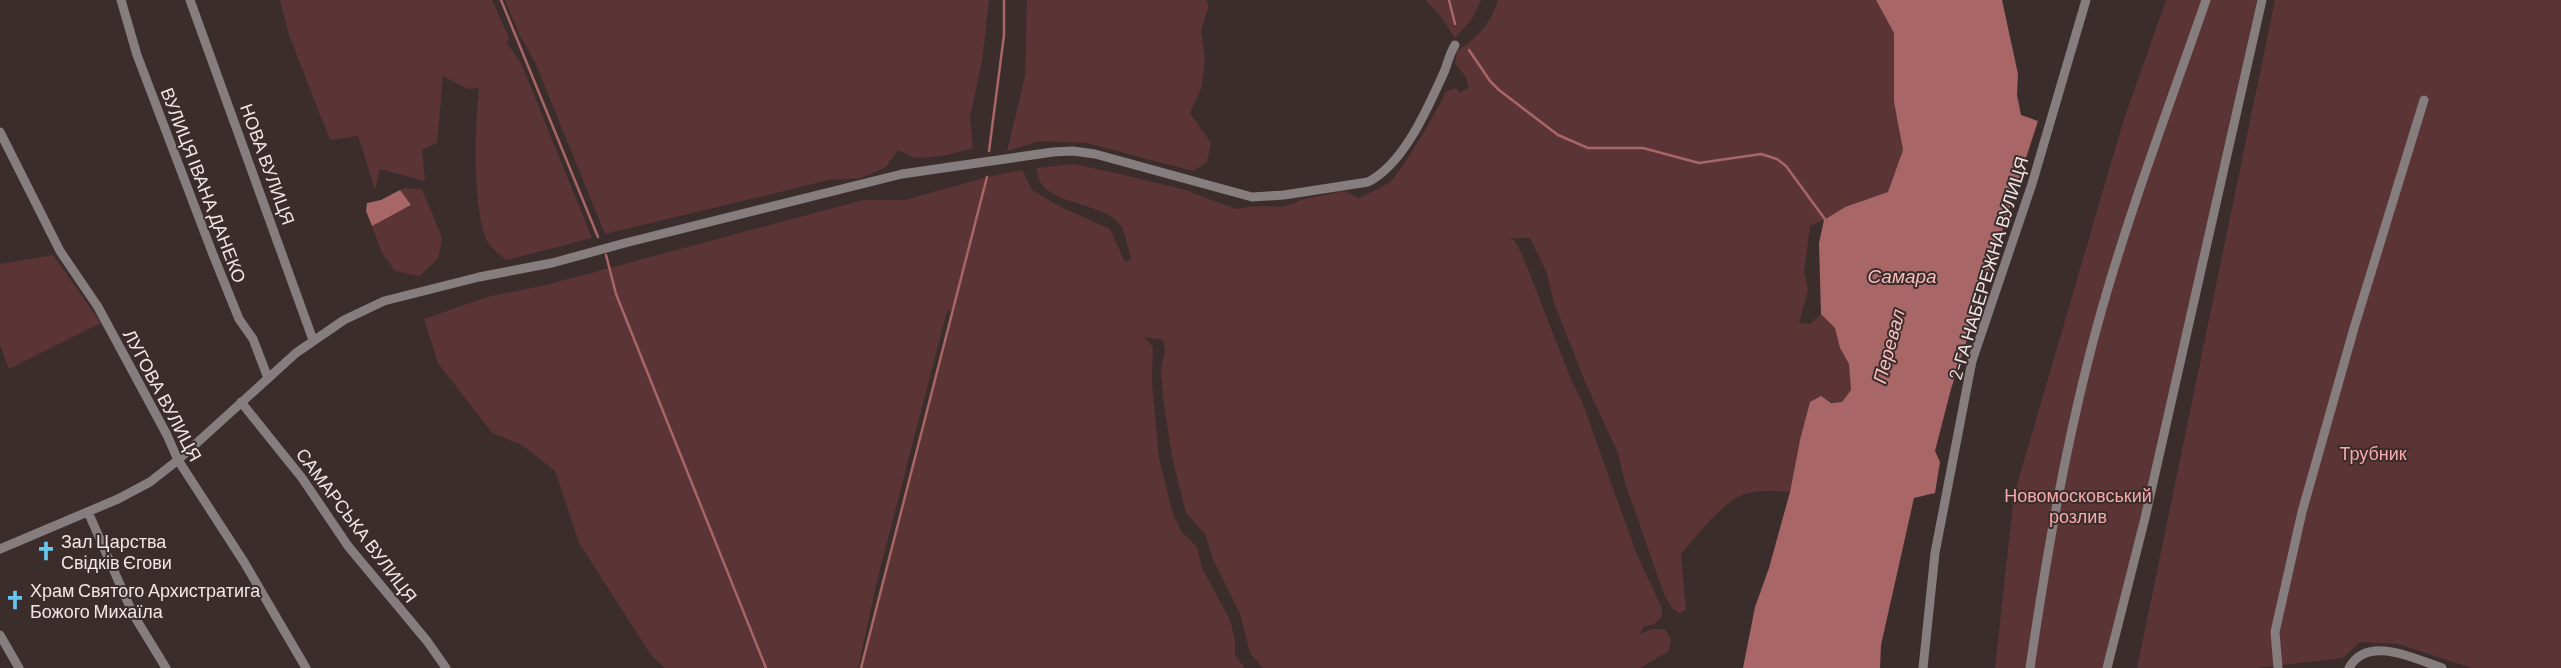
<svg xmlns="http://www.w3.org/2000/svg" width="2561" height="668" font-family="Barlow,sans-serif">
<rect width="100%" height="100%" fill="#3c2d2d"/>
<path fill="#5b3435" d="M280 0H492L509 38 507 43 521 63 592 238 506 260C500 255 491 248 487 241 472 209 475 123 479 88L468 89 443 76 437 143 422 150 425 181 380 169 375 189 358 136 330 140 289 35Z
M505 0H989L982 62 970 116 973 148 943 156 915 158 898 150 886 167 861 178 829 180 605 234 535 62 519 34Z
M1027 0H1206L1209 5 1201 31 1205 59 1202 86 1190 113 1211 143 1207 162 1193 171 1086 143 1040 141 1007 151 1025 76Z
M1426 0H1481L1472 19 1455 38 1441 17Z
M1498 0H1876L1894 33V102L1903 150 1888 192 1845 207 1824 220 1810 226 1804 272 1808 290 1799 323 1810 324 1821 314 1835 328 1840 348 1849 364 1851 390 1842 402H1811L1800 440 1790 492C1775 491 1753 489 1740 496 1721 505 1695 537 1681 554L1686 610 1679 613 1671 607 1664 594 1625 483 1618 453 1586 384 1554 303 1546 271 1530 238H1510L1515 241 1524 259 1572 382 1581 399 1637 555 1662 608V617L1654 624 1643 627 1640 634 1652 629H1665L1671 639 1669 651 1640 668H1263L1250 653 1240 614 1213 559 1205 534 1186 513 1172 457 1163 397 1161 370 1165 349 1163 340 1144 337 1153 347 1152 383 1159 458 1172 511 1181 531 1197 547 1202 568 1230 620 1235 640V655L1245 668H861L953 310 947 311 878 577 858 668H665L651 655 579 543 555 471 522 445 492 433 438 363 424 319 487 297 546 285 863 200H905L987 177 1022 170 1032 190 1057 205 1110 229 1125 262 1131 259C1128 249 1126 235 1121 226 1104 200 1035 206 1037 168L1073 164 1116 173 1185 190 1236 209 1255 206 1283 207 1304 199 1344 191 1359 198C1369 193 1381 188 1390 182 1400 174 1442 104 1445 92L1456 88 1460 93 1469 87 1465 76 1455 63 1457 51C1477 38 1491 24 1498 0Z
M2166 0H2257L2157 448 2105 668H1995L2014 495 2123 122Z
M2275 0H2561V668H2472L2398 644 2360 642 2343 658 2255 668H2137Z
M405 188 422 189 442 238 438 259 419 276 395 271 382 253 372 226 380 219 411 206 400 190Z
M53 255 101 323 9 369 0 345V264Z"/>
<path fill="#a86667" d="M1876 0H2002L2018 74 2017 95 2021 115 2038 121 1951 389 1935 451 1940 462 1935 493 1914 498 1881 645 1880 668H1743L1755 607 1769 568 1790 492 1800 440 1810 402 1821 396 1831 403 1842 402 1851 390 1849 364 1840 348 1835 328 1821 314 1819 243 1824 220 1845 207 1888 192 1903 150 1894 102V33Z
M400 190 411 205 372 226 366 211 367 203 381 200Z"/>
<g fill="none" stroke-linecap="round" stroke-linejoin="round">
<path stroke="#a86667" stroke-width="2.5" d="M501 0 598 237
M1449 0 1455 24
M1469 50 1490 81 1499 90 1558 135 1588 148H1643L1699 163 1761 154 1777 159 1786 166 1827 222
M989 151 1004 35V0
M606 255 616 294 766 668
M861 668 987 177"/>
<path stroke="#867e7e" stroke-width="9" d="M121 0 137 55 212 252 239 319 253 339 268 378
M190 0 313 340
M0 132 60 251 98 307 167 435 178 460 244 562 306 668
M241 402 302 478 348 546 427 641 446 668
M88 512 133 614 166 668
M0 549 118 499 150 482 178 460 296 353 344 320 384 301 479 277 552 263 625 243 902 174 1053 152 1073 151 1095 154 1252 197 1284 195 1368 182C1405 163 1428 107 1445 70 1448 61 1450 53 1455 45
M0 635 19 668
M1923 668 1935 553 1972 361 2032 184 2086 0
M2030 668C2047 552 2067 436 2098 323 2128 214 2169 107 2206 0
M2107 668 2145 518 2262 0
M2278 668 2275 632 2302 512 2354 328 2424 100
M2349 668C2367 634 2415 659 2442 668"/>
</g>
<defs>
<symbol id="church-bare" viewBox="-9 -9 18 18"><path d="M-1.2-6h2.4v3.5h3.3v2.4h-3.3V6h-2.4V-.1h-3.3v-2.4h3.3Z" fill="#65c5ee" stroke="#3c2d2d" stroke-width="2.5" paint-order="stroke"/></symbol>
</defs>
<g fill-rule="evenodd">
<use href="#church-bare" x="32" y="537" width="28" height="28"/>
<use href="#church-bare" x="1" y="586" width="28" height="28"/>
</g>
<g text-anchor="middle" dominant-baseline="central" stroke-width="4" stroke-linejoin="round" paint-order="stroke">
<g font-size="18" fill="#f1e7e7" stroke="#3c2d2d">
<text transform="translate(268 164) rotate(70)">НОВА ВУЛИЦЯ</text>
<text transform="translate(204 185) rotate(69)">ВУЛИЦЯ ІВАНА ДАНЕКО</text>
<text transform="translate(1988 268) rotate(-73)">2-ГА НАБЕРЕЖНА ВУЛИЦЯ</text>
<text transform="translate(163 395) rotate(62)">ЛУГОВА ВУЛИЦЯ</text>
<text transform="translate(357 525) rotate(53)">САМАРСЬКА ВУЛИЦЯ</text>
</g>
<g font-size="18" fill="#f8a9aa" stroke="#3c2d2d">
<text x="2373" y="453">Трубник</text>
<text x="2078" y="495">Новомосковський<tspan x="2078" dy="21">розлив</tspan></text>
</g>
<g font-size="18" fill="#f1e7e7" stroke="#3c2d2d" text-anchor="start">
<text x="61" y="541">Зал Царства<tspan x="61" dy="21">Свідків Єгови</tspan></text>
<text x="30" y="590">Храм Святого Архистратига<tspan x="30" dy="21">Божого Михаїла</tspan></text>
</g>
<g font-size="19" font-style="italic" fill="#fabebe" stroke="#3c2d2d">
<text x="1902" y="275">Самара</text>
<text transform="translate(1888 346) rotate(-75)">Перевал</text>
</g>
</g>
</svg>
